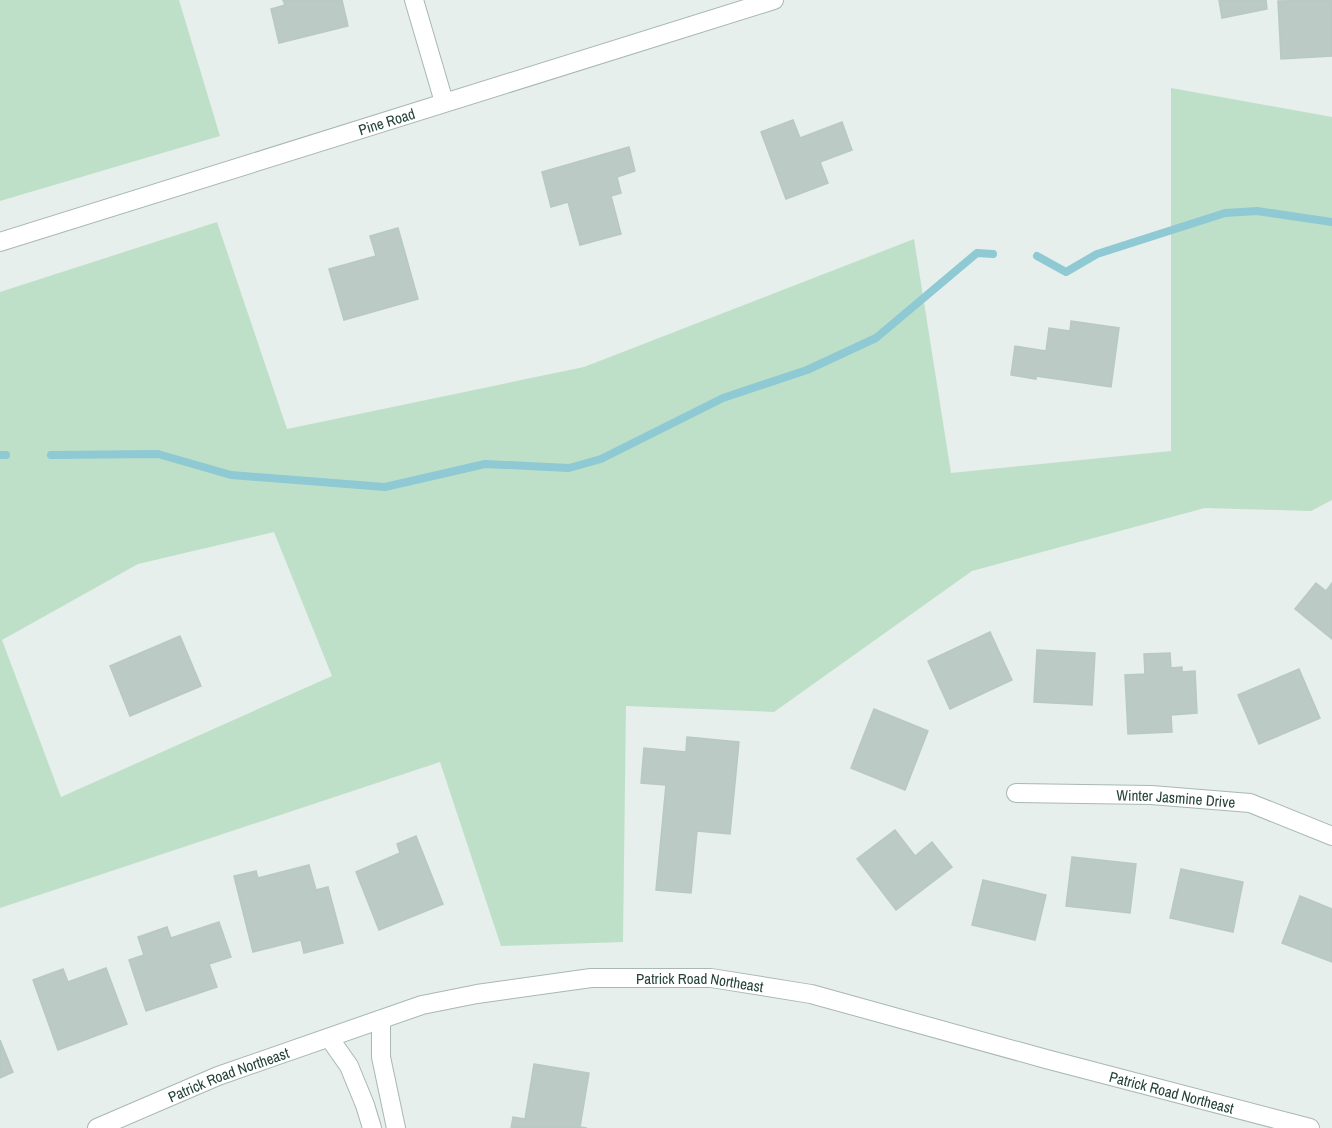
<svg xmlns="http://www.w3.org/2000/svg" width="1332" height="1128" font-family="'Archivo Narrow',sans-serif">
<rect width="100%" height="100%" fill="#e6efeb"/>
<path fill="#bfe0c8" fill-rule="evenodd" d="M0 0H179L220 136 0 201Z
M1171 88 1332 117V500L1311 511 1205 508 972 571 774 712 626 706 623 942 501 946 440 762 0 908V292L217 222 287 429 584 367 914 239 951 473 1171 451ZM274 532 332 676 61 797 2 640 138 564Z"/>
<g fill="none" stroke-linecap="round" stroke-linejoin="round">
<path stroke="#8ec9d4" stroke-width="8" d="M1037 256 1066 272 1097 254 1225 213 1257 211 1332 222
M0 455H6
M51 455 158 454 231 475 385 487 485 464 569 468 601 459 723 398 807 370 876 338 977 253 993 254"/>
</g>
<path fill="#bbcac4" stroke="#b8c9c2" stroke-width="1.5" d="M283 0H342L348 26 279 43 271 9 285 5Z
M1219 0H1266L1267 9 1222 18Z
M1332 0V56L1281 59 1278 1Z
M793 120 800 138 842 122 852 150 820 162 828 183 786 199 761 132Z
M629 147 635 171 617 177 621 193 611 196 621 234 580 245 568 202 551 207 542 172Z
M398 228 418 299 344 320 329 269 376 256 370 236Z
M1071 321 1119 328 1111 387 1036 376V379L1011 375 1015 346 1046 351 1049 328 1070 331Z
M1316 583 1326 591 1332 583V639L1295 609Z
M990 632 1012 680 950 709 928 661Z
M180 636 201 686 130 716 110 666Z
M1037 650 1095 653 1092 705 1034 702Z
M1170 653 1171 668 1182 667V672L1195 671 1197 713 1171 715 1172 732 1128 734 1125 675 1145 674 1144 654Z
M1299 669 1320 718 1259 744 1238 695Z
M874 709 928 731 905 790 851 768Z
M687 737 739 742 730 834 697 831 691 893 656 890 666 785 641 783 644 748 686 752Z
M895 830 915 856 932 842 952 867 896 910 857 859Z
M416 836 443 904 379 930 356 872 400 853 397 844Z
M1072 857 1136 864 1130 913 1066 906Z
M309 865 316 890 328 887 343 943 304 953 301 940 253 952 234 876 256 871 258 878Z
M1181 869 1243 882 1233 932 1170 918Z
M983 880 1046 895 1035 940 972 925Z
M1300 896 1332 909V962L1282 943Z
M219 922 231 957 209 964 217 987 146 1011 129 960 144 955 138 937 167 927 171 938Z
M106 968 127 1024 58 1050 33 980 63 969 68 982Z
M0 1040 13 1072 0 1078Z
M534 1064 589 1073 580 1127 587 1128H511L513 1117 525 1119Z"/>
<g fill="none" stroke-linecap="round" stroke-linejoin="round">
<defs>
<g id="minor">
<path d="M414 0 444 102"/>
<path id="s1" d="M1016 793 1151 795 1250 803 1332 836"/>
<path d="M381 1021V1057L396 1128"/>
<path d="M330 1039 349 1066 365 1105 372 1128"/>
</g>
<g id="tertiary">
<path id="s2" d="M0 242 774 0"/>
<path id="s3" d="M97 1128 218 1076 422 1005 477 994 591 978H711L811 994 1046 1059 1310 1128"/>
</g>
</defs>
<use href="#minor" stroke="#a8b8b2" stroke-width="20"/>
<use href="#tertiary" stroke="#a8b8b2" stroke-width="20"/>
<use href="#minor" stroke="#fff" stroke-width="18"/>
<use href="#tertiary" stroke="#fff" stroke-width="18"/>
</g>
<g text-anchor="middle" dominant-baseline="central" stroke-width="4.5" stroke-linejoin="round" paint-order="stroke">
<g font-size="15" fill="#24423a" stroke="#f7fbf9">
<text stroke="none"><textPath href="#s2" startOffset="405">Pine Road</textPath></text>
<text stroke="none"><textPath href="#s1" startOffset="160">Winter Jasmine Drive</textPath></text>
<text stroke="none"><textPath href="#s3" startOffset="628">Patrick Road Northeast</textPath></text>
<text stroke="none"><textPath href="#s3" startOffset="142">Patrick Road Northeast</textPath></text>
<text stroke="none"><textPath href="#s3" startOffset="1114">Patrick Road Northeast</textPath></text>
</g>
</g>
</svg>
